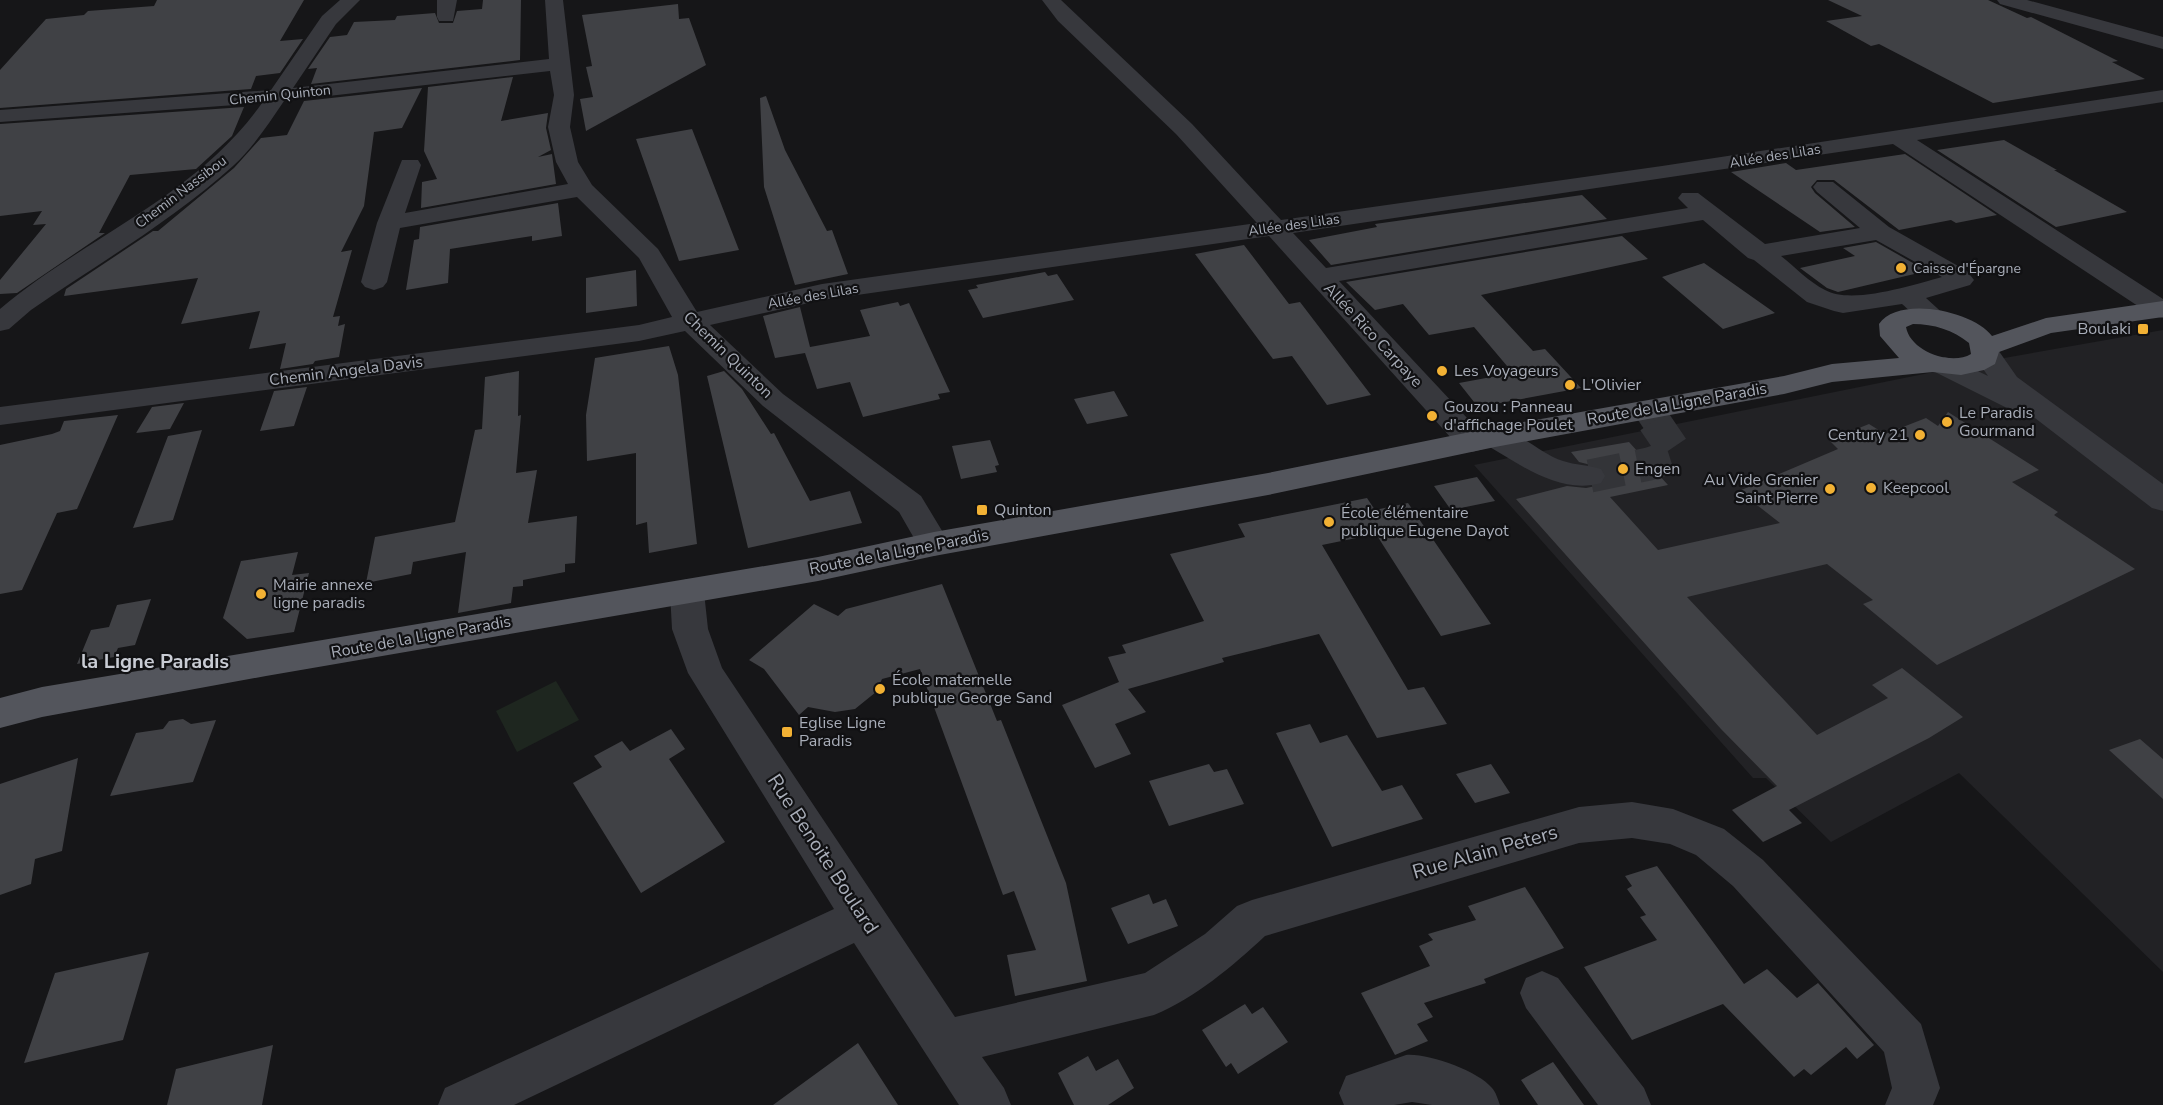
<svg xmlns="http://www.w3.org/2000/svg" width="2163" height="1105" font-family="'Nunito Sans',sans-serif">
<rect width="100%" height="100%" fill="#161618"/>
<path fill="#222225" d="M2163 330V972L1959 773 1831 842 1766 778H1753L1474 465 1993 360Z"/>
<path fill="#1e261f" d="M556 681 579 720 517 752 496 711Z"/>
<path fill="#404145" d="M157 0H304L280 41 303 39 280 73 256 76 251 89 0 108V70L46 19 84 15 88 11 154 6Z
M483 0H521L520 60 311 84 317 68 308 69 330 37 347 35 354 22 395 20 397 16 435 13 439 23H453L457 11 482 9Z
M1828 0H1988L2027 18 2031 17 2118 61 2112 62 2145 79 1993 103 1879 44 1871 46 1826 21 1862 16Z
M678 4 679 19 689 18 706 65 586 131 580 99 593 97 586 67 592 66 582 15Z
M513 77 501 121 548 113 546 128 551 150 538 157 552 154 556 184 421 208 422 182 437 179 424 151 428 87Z
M422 88 402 128 374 132 364 206 341 252 352 250 333 317 340 316 338 326 345 324 339 357 315 361 313 364 280 369 286 343 249 349 260 311 181 324 198 278 64 296 66 289 153 231H158L234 168 261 138 287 135 304 101Z
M766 96 785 150 827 231 832 230 848 274 795 285 764 187 760 98Z
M244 107 232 136 196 169 130 175 99 233H105L17 293 0 294V280L46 224 33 225 42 211 0 216V124Z
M692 129 739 250 679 261 636 139Z
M2004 140 2057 170H2054L2127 212 2056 227 1937 150Z
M1905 154 1997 215 1956 223 1951 220 1899 230 1834 180H1817L1811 187 1815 193 1855 227 1820 232 1731 172 1786 163 1796 170Z
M1582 195 1607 219 1331 265 1309 240 1377 227 1375 224Z
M558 203 562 236 532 241V236L450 249 448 283 406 290 414 240 419 239 420 227Z
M1622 236 1648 259 1481 295 1533 351 1545 349 1581 388 1478 407 1459 383 1513 373 1474 327 1429 335 1403 304 1375 310 1346 282Z
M1876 242 1927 271 1838 292 1827 288 1800 268 1855 256 1843 248Z
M1244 245 1289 304 1300 302 1371 395 1327 405 1292 356 1273 359 1195 254Z
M1704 263 1775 313 1723 329 1662 277Z
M636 270 637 306 586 313V278Z
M1045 272 1048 276 1057 274 1074 300 983 318 968 290 978 288 976 285Z
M898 302 900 306 909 303 950 392 938 394 940 399 863 417 850 382 817 389 805 353 775 358 763 316 800 307 810 347 870 336 860 310Z
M669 346 678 375 697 544 649 553 647 522 636 525V453L587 461 586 415 595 358Z
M519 371 518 416 521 415 516 473 537 470 528 523 577 516 575 563 565 564V572L523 580V586L513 587 511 603 458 613 466 552 413 562 411 574 366 583 375 537 455 522 475 430 482 429 485 377Z
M724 371 742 389 771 434 774 433 810 501 850 491 862 523 748 548 707 376Z
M307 387 294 426 260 431 274 391Z
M1114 391 1128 416 1087 424 1074 399Z
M184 403 170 429 136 433 152 407Z
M1948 412 2039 470 2012 482 2058 512 2054 515 2135 569 1937 665 1863 604 1873 600 1827 564 1687 597 1817 735 1888 698 1872 685 1902 668 1963 717 1929 738 1789 810 1802 823 1763 842 1732 810 1777 786 1721 729 1516 499 1567 486 1586 488 1601 485 1607 477 1603 468 1579 462 1571 452 1629 442 1668 485 1610 497 1658 550 1780 523 1739 491 1838 449 1829 440 1869 424 1885 434 1926 418 1938 426Z
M118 415 77 509 57 513 22 590 0 594V445L52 434 60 431 64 421Z
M202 430 173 520 133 528 168 436Z
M990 440 999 465 995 466 997 472 961 479 952 446Z
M1477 477 1495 501 1451 510 1434 486Z
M1367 498 1375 510 1408 503 1491 624 1441 636 1376 534 1322 545 1408 690 1424 687 1447 724 1377 738 1319 634 1222 658 1224 662 1128 689 1146 712 1115 724 1131 754 1095 768 1062 705 1119 682 1108 657 1126 653 1122 645 1204 621 1170 554 1245 537 1238 524Z
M298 552 292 575 309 573 294 632 247 639 223 618 241 561Z
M942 584 997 721 1001 720 1066 883 1087 981 1015 996 1007 955 1036 950 1014 891 1003 895 920 669 882 679 876 692 855 709 835 712 808 707 799 715 764 669 749 660 814 604 838 616 846 609Z
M151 599 135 645 118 648 114 657 77 664 91 630 109 627 117 605Z
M183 719 191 724 216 720 193 782 110 796 136 733 163 729 169 721Z
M1310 724 1320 743 1347 735 1382 791 1402 785 1423 819 1332 847 1276 733Z
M671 729 685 749 669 759 725 842 641 893 573 783 602 767 594 756 622 741 630 751Z
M2140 739 2163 759V799L2109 750Z
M78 758 62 851 35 859 31 884 0 895V784Z
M1209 764 1214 772 1227 769 1244 804 1169 826 1149 781Z
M1491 764 1510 793 1475 803 1456 774Z
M1657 866 1744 984 1767 969 1797 998 1818 983 1874 1045 1857 1059 1846 1047 1811 1075 1804 1069 1794 1077 1723 1004 1632 1040 1584 967 1657 940 1640 917 1646 915 1627 889 1632 886 1625 876Z
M1525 887 1564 948 1484 979 1486 983 1424 1003 1433 1017 1417 1024 1428 1041 1395 1055 1361 993 1430 966 1419 946 1433 940 1428 934 1476 920 1468 906Z
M1149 894 1153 904 1166 899 1178 926 1128 944 1111 908Z
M149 952 123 1040 24 1063 55 973Z
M1245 1004 1252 1014 1263 1007 1288 1042 1238 1074 1231 1063 1226 1067 1202 1030Z
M858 1043 898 1105H773Z
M273 1045 262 1105H167L176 1069Z
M1088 1056 1096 1071 1118 1059 1134 1088 1108 1105H1074L1058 1073Z
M1553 1062 1584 1105H1538L1521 1080Z"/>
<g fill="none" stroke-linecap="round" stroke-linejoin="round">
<path stroke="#333438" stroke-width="26" stroke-dasharray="26 13" stroke-linecap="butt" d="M1647 410 1655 422"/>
<path stroke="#333438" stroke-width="33" stroke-dasharray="33 16" stroke-linecap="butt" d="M1590 476 1649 464 1677 455 1654 421"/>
<path fill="#37383d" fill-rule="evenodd" d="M340 0H360L336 24 293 88 549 59 545 0H563L574 95 570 127 578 162 592 185 658 249 697 312 822 284 1257 223 1176 134 1058 21 1042 0H1061L1192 124 1281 220 1662 166 2163 90V102L1917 140 2163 299V318L2153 316 1893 144 1293 233 1326 268 1688 208 1678 198 1682 193H1698L1765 244 1860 228 1817 192 1813 187 1817 182H1833L1889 227 1967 271 1974 280 1970 285 1926 298 1948 318 1944 324C1925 328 1915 315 1902 304L1843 313 1834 311 1807 302 1754 260 1748 258 1703 220 1339 281 1482 434 1484 430C1513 422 1536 453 1563 461 1575 465 1589 465 1601 469L1605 476 1601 483C1560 495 1519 464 1485 444L1483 449 1472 452 1461 449 1269 236 822 300 710 325 783 394 921 496 950 544 946 552 934 556 922 552 899 512 763 406 685 331 639 341 0 425V407L639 325 672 317 639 258 577 197 400 228 387 282 383 287 374 290 365 287 361 282 377 223 402 160H418L421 165 405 213 568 184 556 162 548 127 554 95 550 71 284 101C269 123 253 148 233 166 172 221 99 263 31 310L9 329 0 331V309C85 237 196 197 262 103L0 122V110L271 90 322 16ZM1876 240 1942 277C1912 285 1852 305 1825 290 1809 282 1795 267 1781 256Z
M437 0H457L453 21H439L437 17Z
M1997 0H2027L2163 37V49L2000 4Z
M1986 345 1996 347 2017 377 2163 484V511L2152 508 2022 408 2015 410 2005 407 1935 372 1931 366 1935 360 1945 357 1955 360 1988 376 1972 353 1976 347Z
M687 579 699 583 704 592 708 629 722 668 955 1017 1145 973 1205 934 1237 906 1252 900 1579 807 1632 802 1673 809 1724 829 1763 860 1921 1024 1940 1088 1933 1105H1885L1892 1088 1884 1052 1733 886 1696 855 1670 844 1632 838 1579 843 1265 936C1233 966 1195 998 1154 1015L982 1057 1004 1088 1011 1105H959L854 943 514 1105H438L445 1088 834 909 688 673 672 629 670 592 675 583Z
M1542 971 1558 978 1644 1088 1651 1105H1598L1526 1008 1520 993 1526 978Z
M1406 1055C1428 1053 1478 1071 1492 1088 1496 1092 1498 1100 1500 1105H1432L1412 1102 1394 1105H1344L1339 1093 1346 1076Z"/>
<path fill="#53555c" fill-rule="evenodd" d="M2163 301V317L2051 333 1999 352 1995 364 1984 370 1961 375 1933 372 1832 382 1784 394 1495 447 1268 495 934 556 818 581 266 676 42 717 0 728V698L42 687 818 557 934 532 1268 473 1495 427 1784 376 1832 364 1899 358 1880 336 1879 324C1898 295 1974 311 1992 336L2046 318ZM1913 324C1934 324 1953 330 1969 343L1971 354C1951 366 1910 351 1906 327Z"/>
</g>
<g fill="#f2b134" stroke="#111113" stroke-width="2">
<circle cx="1901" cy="268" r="6"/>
<rect x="2137" y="323" width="12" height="12" rx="3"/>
<circle cx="1442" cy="371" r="6"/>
<circle cx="1570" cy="385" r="6"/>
<circle cx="1432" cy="416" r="6"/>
<circle cx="1947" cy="422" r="6"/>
<circle cx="1920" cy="435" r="6"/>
<circle cx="1623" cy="469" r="6"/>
<circle cx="1871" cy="488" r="6"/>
<circle cx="1830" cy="489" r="6"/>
<rect x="976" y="504" width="12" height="12" rx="3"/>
<circle cx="1329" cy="522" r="6"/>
<circle cx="261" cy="594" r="6"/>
<circle cx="880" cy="689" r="6"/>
<rect x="781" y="726" width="12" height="12" rx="3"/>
</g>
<g text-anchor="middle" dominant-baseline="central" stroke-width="4.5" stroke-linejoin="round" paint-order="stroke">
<g font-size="14" fill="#a8adb8" stroke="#111113">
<text transform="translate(280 95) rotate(-6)">Chemin Quinton</text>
<text transform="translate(1775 156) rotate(-9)">Allée des Lilas</text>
<text transform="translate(181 192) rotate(-37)">Chemin Nassibou</text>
<text transform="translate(1294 225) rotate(-8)">Allée des Lilas</text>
<text transform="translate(813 296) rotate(-10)">Allée des Lilas</text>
</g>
<g font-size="14" fill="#a8adb8" stroke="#111113" text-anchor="start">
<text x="1913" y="268">Caisse d'Épargne</text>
</g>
<g font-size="16" fill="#a8adb8" stroke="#111113" text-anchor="start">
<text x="2131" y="329" text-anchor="end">Boulaki</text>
<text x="1454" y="371">Les Voyageurs</text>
<text x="1582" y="385">L'Olivier</text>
<text x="1444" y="407">Gouzou : Panneau<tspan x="1444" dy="18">d'affichage Poulet</tspan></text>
<text x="1959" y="413">Le Paradis<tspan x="1959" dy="18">Gourmand</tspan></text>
<text x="1908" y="435" text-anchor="end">Century 21</text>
<text x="1635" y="469">Engen</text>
<text x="1818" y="480" text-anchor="end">Au Vide Grenier<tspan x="1818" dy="18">Saint Pierre</tspan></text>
<text x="1883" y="488">Keepcool</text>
<text x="994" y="510">Quinton</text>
<text x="1341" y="513">École élémentaire<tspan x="1341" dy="18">publique Eugene Dayot</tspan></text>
<text x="273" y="585">Mairie annexe<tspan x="273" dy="18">ligne paradis</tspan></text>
<text x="892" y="680">École maternelle<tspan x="892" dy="18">publique George Sand</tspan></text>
<text x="799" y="723">Eglise Ligne<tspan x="799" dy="18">Paradis</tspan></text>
</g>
<g font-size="16" fill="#a8adb8" stroke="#111113">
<text transform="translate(1373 335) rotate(47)">Allée Rico Carpaye</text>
<text transform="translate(728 355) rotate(44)">Chemin Quinton</text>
<text transform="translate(346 371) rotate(-7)">Chemin Angela Davis</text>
<text transform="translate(1677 404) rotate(-10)">Route de la Ligne Paradis</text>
<text transform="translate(899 552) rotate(-11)">Route de la Ligne Paradis</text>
<text transform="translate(421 637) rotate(-10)">Route de la Ligne Paradis</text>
</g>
<g font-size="20" font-weight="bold" fill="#c9ccd4" stroke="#111113">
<text x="155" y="661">la Ligne Paradis</text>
</g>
<g font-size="20" fill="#a8adb8" stroke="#111113">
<text transform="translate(1485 852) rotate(-16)">Rue Alain Peters</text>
<text transform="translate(823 854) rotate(57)">Rue Benoite Boulard</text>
</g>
</g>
</svg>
